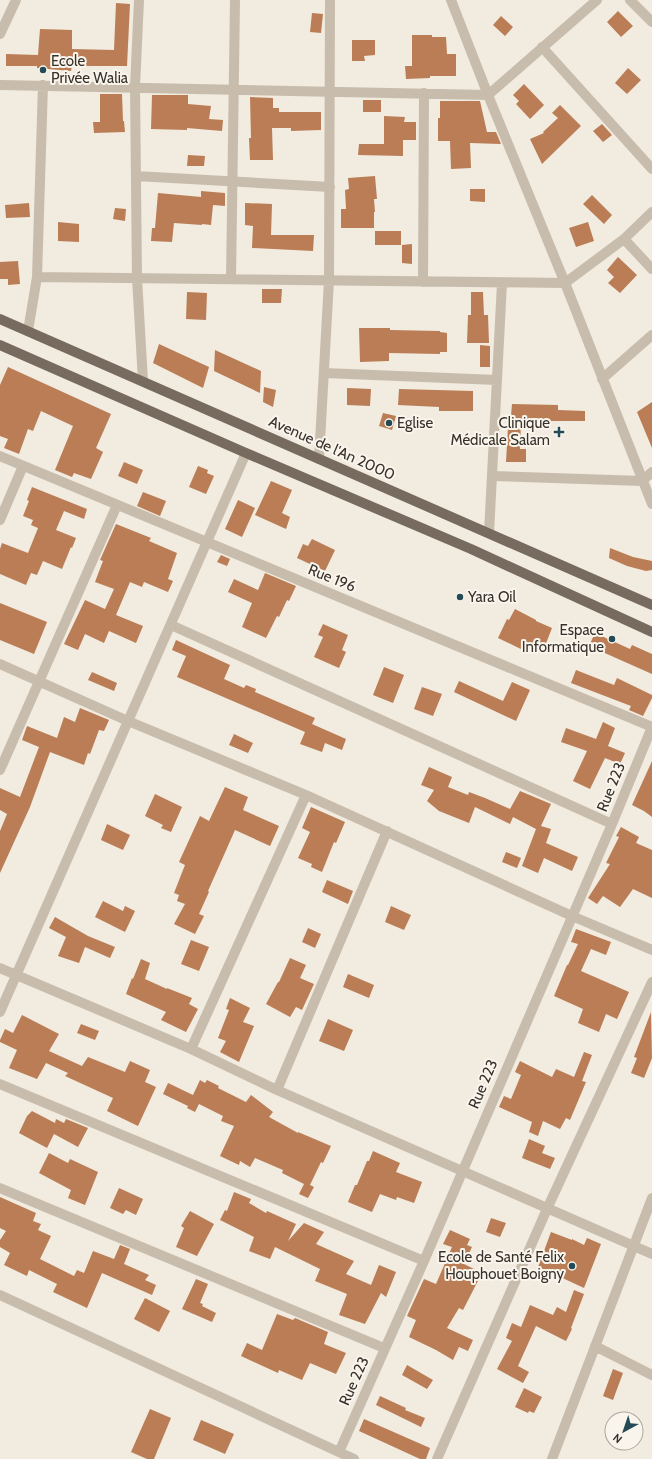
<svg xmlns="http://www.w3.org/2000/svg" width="652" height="1459" font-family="Cabin,sans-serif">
<rect width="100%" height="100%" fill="#f1ebe0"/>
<path fill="#ba7d55" d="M116 3 130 4 127 66H72L71 71 37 68V66H6V54L38 55 40 29 72 30V49L114 50Z
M618 11 633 26 621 37 607 22Z
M312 13 323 14 321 33 310 32Z
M501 16 513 27 505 36 493 25Z
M412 35H432V37H446L447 54H456V76H430V78L406 79 405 66H412Z
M352 40H375V55L364 56 365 61H352Z
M628 68 641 80 627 94 615 83Z
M524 84 544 105 530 119 516 104 519 101 513 95Z
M100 94H122L123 121H124L125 132 94 133 93 122H100Z
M152 95H188V104L211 106 209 119 223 120 222 131 187 128V130L151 129Z
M250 97 273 98V108H279V112H321V130L291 131V128H272L273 160H250L249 138H251Z
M363 100H381V112H363Z
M440 101H480L487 132H496L501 144 470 143 471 168 451 169 450 141H438V118H440Z
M560 105 581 126 542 164 530 139 544 133 543 132 558 118 552 113Z
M384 116 405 117 404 122H416V140H403V156L358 155 359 144H384Z
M602 124 612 135 603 142 593 131Z
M188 155 205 156 204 166H187Z
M375 176 377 199H374L375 212H374V228H341V209H346L345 190 349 189 348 178Z
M470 189H485V202L470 201Z
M201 191 225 193V206L213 205 211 225 202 224V225L174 223 172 242 151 241 152 228H155L158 193 201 197Z
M592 195 612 215 604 224 583 204Z
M29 203 30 217 6 218 5 205Z
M245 203 272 204 271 235H314L313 251 252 248 253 226 245 225Z
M115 208 126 209 125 221 113 219Z
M58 222 79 224V242L58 241Z
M588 222 594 241 576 247 569 228Z
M375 231H401V245H375Z
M412 244V264L402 263V245Z
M618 257 637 275 620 293 608 283 614 277 607 270Z
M18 261 20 284 8 285V279H0V262Z
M262 289H282L281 303H262Z
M187 292 207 293 206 320 186 319Z
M471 292H483L484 315H488L489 343H467L468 315H471Z
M359 328H390V330L440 331V332L447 333V352H440V354L389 353V361L360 362Z
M159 344 209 367 203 388 153 363Z
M480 345 490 346V367H480Z
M215 350 261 371 260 393 214 371Z
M8 367 111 414 96 448 103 452 91 479 74 473 72 477 55 470 73 426 41 411 33 431 28 429 19 454 4 448 8 439 0 436V385Z
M264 387 276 390 273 407 263 402Z
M347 388 371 389 370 406 347 405Z
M399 389 473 391V411H439V407L398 405Z
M652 402V448L637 412Z
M512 404 558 405V410L585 411V421H521L520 449H526V462H506L508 427H510Z
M383 413 396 416 392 430 379 426Z
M124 462 143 470 137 484 118 476Z
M198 466 208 470 207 473 214 476 206 494 189 487Z
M271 481 292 490 282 513 290 517 286 529 255 515Z
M32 487 87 509 84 519 64 511 56 530 76 538 72 548 71 547 62 569 43 561 37 575 31 573 26 585 0 574V549L2 543 28 553 38 528 31 525 33 520 23 516 29 501 27 500Z
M143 492 166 501 160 516 137 506Z
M238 500 255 508 242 537 225 529Z
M116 524 151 538 149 541 177 553 168 579 173 581 168 592 144 582 142 587 130 582 116 615 143 626 136 643 109 631 104 643 85 634 78 650 64 644 85 600 105 609 114 589 95 582 103 561 100 560Z
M312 539 335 550 325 571 297 558 303 544 308 546Z
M610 548 633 557 652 561V570L646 571 627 566 609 558Z
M221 555 230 559 227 566 217 562Z
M265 573 296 586 289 601 287 600 279 617 277 616 266 638 242 627 252 603 228 592 234 579 258 590Z
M0 603 47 622 34 654 0 640Z
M515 609 536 620V621L552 628 545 646 534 641 532 644 530 643 529 646 527 645 525 651 498 638 507 619 509 620Z
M323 624 348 635 342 650 346 652 339 668 314 657 323 637 318 635Z
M595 633 630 649 632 645 652 654V674L589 646Z
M176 640 230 665 224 679 244 688 246 685 256 689 255 692 315 718 312 724 346 739 342 750 325 743 322 752 300 744 305 732 177 677 186 656 172 650Z
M384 667 404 675 393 703 373 695Z
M576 670 614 685 617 678 652 695V698L643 716 629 710 631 706 571 683Z
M92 672 117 683 114 691 88 680Z
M459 681 503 701 512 682 530 690 516 721 454 692Z
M422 687 442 694 433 716 414 709Z
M80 708 109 720 104 731 99 730 90 754 88 753 84 765 50 752 30 807 0 873V831L7 814 0 810V788L20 797 39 747 22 740 27 726 57 738 64 717 75 722Z
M603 722 615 728 608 746 625 753 620 764 605 758 590 789 573 781 587 751 561 742 566 728 596 739Z
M234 734 253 743 248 753 229 745Z
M652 761V817L644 811 632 805Z
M429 767 452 777 448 787 468 795 469 792 485 798 510 809 520 791 551 804 541 826 551 829 546 843 578 857 572 871 544 858 538 873 522 866 536 829 513 817 510 824 475 807 469 823 439 811 427 801 434 790 421 785Z
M225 787 248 797 243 810 279 826 270 846 235 830 208 891 209 892 199 914 204 916 195 934 174 924 185 904 177 901 179 895 174 893 185 865 179 862 200 816 209 821Z
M155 794 182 807 171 832 161 828 163 825 145 816Z
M311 807 345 822 336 843 334 842 322 872 311 867 312 864 298 858 310 832 302 828Z
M107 824 130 835 123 850 101 840Z
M621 827 639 837 636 843 652 850V898L633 889 620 907 603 896 597 904 588 898 610 864 606 863 619 837 616 836Z
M506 852 521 858 517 868 502 862Z
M327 880 353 891 348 904 322 892Z
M103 901 123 911 125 906 135 911 125 932 95 917Z
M391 906 411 915 404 930 385 922Z
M55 917 88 936 115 947 110 958 85 947 79 963 58 956 66 937 49 928Z
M308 928 321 934 315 948 302 942Z
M576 929 611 942 606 955 591 949 581 971 629 992 617 1019 606 1014 599 1032 578 1023 583 1009 554 996 567 965H568L578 944 571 942Z
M191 940 209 947 199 971 181 964Z
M290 958 306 965 300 978 314 984 302 1010 296 1007 290 1017 266 1004 278 982H279Z
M141 959 150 963 145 979 167 989V988L192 998 189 1004 198 1009 186 1032 161 1020 166 1012 126 994 132 978 133 979Z
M348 974 374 985 369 998 343 987Z
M230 998 250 1008 243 1022 254 1026 239 1062 220 1052 226 1041 218 1038 229 1010 226 1009Z
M651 1012 652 1058 644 1078 631 1073 637 1058 634 1057Z
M22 1015 59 1034 49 1051 82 1066 88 1057 125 1072 130 1061 150 1070 145 1082 156 1087 138 1126 107 1111 113 1098 65 1076 68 1073 46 1063 37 1079 9 1068 17 1050 0 1042V1040L5 1029 13 1033Z
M328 1019 353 1030 344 1051 319 1041Z
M81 1024 99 1031 95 1040 77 1033Z
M584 1052 592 1055 582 1081 586 1082 570 1120 566 1118 560 1129 543 1121 538 1136 529 1132 532 1122 499 1107 504 1096 511 1099 521 1075 515 1072 520 1061 552 1077 556 1069 574 1077Z
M200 1080 205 1083 207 1080 219 1086 218 1088 246 1102 251 1095 273 1112 269 1117 298 1133V1132L331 1146 323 1163 321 1162 310 1185 314 1187 308 1198 299 1194 304 1184 282 1173 283 1170 255 1158 250 1167 240 1161 239 1165 220 1156 234 1126 221 1121 223 1116 199 1104 195 1112 187 1108 188 1106 163 1094 168 1083 193 1095Z
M32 1111 55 1123 56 1119 64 1123 66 1119 88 1128 78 1147 54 1134 47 1148 19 1133 27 1116Z
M529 1139 545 1146 542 1153 555 1158 550 1169 522 1158Z
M373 1151 400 1163 396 1172 422 1182 414 1203 397 1197 396 1200 380 1194 372 1212 348 1202 355 1185H357L367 1161H369Z
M49 1153 68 1163 70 1159 98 1172 85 1205 68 1198 71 1190 39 1173Z
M119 1188 143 1199 136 1215 126 1210 123 1214 110 1208Z
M234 1192 251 1199 249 1203 266 1213 267 1211 296 1224 288 1241 304 1223 324 1232 316 1244 354 1261 346 1274 371 1285 379 1265 396 1272 386 1297 381 1293 365 1324 339 1315 347 1294 315 1281 320 1269 275 1247 270 1259 249 1251 254 1237 220 1220 225 1210 227 1211Z
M0 1197 36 1213 33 1221 41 1224 38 1230 51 1236 40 1259 74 1276 77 1270 84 1273 93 1251 114 1259 120 1245 130 1249 124 1264 149 1275 145 1280 156 1285 152 1295 102 1273 87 1308 53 1292 57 1284 29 1270 27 1276 4 1265 10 1253 0 1247V1240L6 1231 0 1228Z
M190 1211 214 1224 197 1256 176 1247 184 1228 181 1226Z
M491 1218 506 1223 500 1237 486 1232Z
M450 1230 470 1239 467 1245 472 1247 464 1264 482 1273 463 1310 459 1308 447 1328 473 1340 468 1351 459 1347 453 1360 436 1350 409 1337 416 1320 407 1316 424 1279 436 1284 452 1247 443 1244Z
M551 1232 572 1240V1239L584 1245 587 1238 601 1244 584 1288 556 1275V1274L538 1267Z
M196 1279 208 1284 200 1303 203 1304 202 1306 216 1313 212 1322 182 1309Z
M574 1290 584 1294 571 1328 572 1329 566 1341 536 1326 518 1366 529 1372 523 1383 497 1369 512 1341 506 1338 512 1323 521 1327 530 1305 553 1315 557 1307 566 1312Z
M145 1298 170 1311 159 1332 134 1319Z
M277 1314 293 1320 295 1318 328 1332 324 1344 346 1353 336 1374 310 1363 302 1380 279 1370 278 1373 241 1356 247 1343 262 1350Z
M407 1365 433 1380 427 1389 402 1375Z
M613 1369 623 1373 613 1400 603 1396Z
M524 1388 542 1397 534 1413 529 1411 528 1413 515 1407Z
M380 1396 406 1408 405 1410 425 1418 421 1427 376 1405Z
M150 1409 171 1418 154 1459H147L131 1452Z
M364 1419 430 1448 426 1459H420L359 1431Z
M201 1420 234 1434 225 1454 193 1440Z"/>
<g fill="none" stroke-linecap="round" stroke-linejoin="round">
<path stroke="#c8bdad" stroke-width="10" d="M139 0 135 87 137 278 143 381
M451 0 488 95 565 283 652 504
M630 0 652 22
M0 34 16 0
M542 47 652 169
M0 85 488 95 597 0
M136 176 330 187
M624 239 652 269
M37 277 565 283 624 239 652 212
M231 279 235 0
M423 282 424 93
M28 331 37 277 43 85
M324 373 497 380
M602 379 652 335
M0 456 652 727
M319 459 329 280 330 0
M492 476 642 481 652 472
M0 520 23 466
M489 533 502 283
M171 625 612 824
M0 664 128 721 306 795 572 916 652 950
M0 770 117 505
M0 968 191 1049 277 1090 652 1254
M0 1012 246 453
M191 1049 306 795
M0 1084 424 1261
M277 1090 387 831
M0 1188 384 1348
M0 1295 354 1459
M595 1346 652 1375
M339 1452 424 1261 612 824 652 727
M437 1459 547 1209 652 982
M552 1459 652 1198"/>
<path stroke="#776a5e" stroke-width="10" d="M0 319 652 605
M0 345 246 453 471 549 652 632"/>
</g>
<g fill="#244a55" stroke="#f9f5ec" stroke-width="1.5">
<circle cx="43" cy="70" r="4"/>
<circle cx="389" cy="423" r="4"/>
<path d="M557 426h4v4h4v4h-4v4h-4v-4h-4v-4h4z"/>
<circle cx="460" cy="597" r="4"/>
<circle cx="612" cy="639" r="4"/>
<circle cx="572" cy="1266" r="4"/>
</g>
<g text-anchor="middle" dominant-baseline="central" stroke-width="4" stroke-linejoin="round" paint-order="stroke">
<g font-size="15" fill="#37312b" stroke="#f9f5ec" text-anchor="start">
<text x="51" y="61">Ecole<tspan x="51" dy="17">Privée Walia</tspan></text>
<text x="397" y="423">Eglise</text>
<text x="550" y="423" text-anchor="end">Clinique<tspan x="550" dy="17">Médicale Salam</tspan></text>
<text x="468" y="597">Yara Oil</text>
<text x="604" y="630" text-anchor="end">Espace<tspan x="604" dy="17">Informatique</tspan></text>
<text x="564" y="1257" text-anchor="end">Ecole de Santé Felix<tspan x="564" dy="17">Houphouet Boigny</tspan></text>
</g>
<g font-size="15" fill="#37312b" stroke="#f9f5ec">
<text transform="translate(332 448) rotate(24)">Avenue de l'An 2000</text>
<text transform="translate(332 578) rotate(22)">Rue 196</text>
<text transform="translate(611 787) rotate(-68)">Rue 223</text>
<text transform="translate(483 1084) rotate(-67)">Rue 223</text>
<text transform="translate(354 1381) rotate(-66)">Rue 223</text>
</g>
</g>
<g transform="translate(624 1431) rotate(220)"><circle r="19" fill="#f9f5ec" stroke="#aba79f"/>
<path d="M0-3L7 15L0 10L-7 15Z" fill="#244a55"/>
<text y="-6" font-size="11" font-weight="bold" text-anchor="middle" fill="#37312b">N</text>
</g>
</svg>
